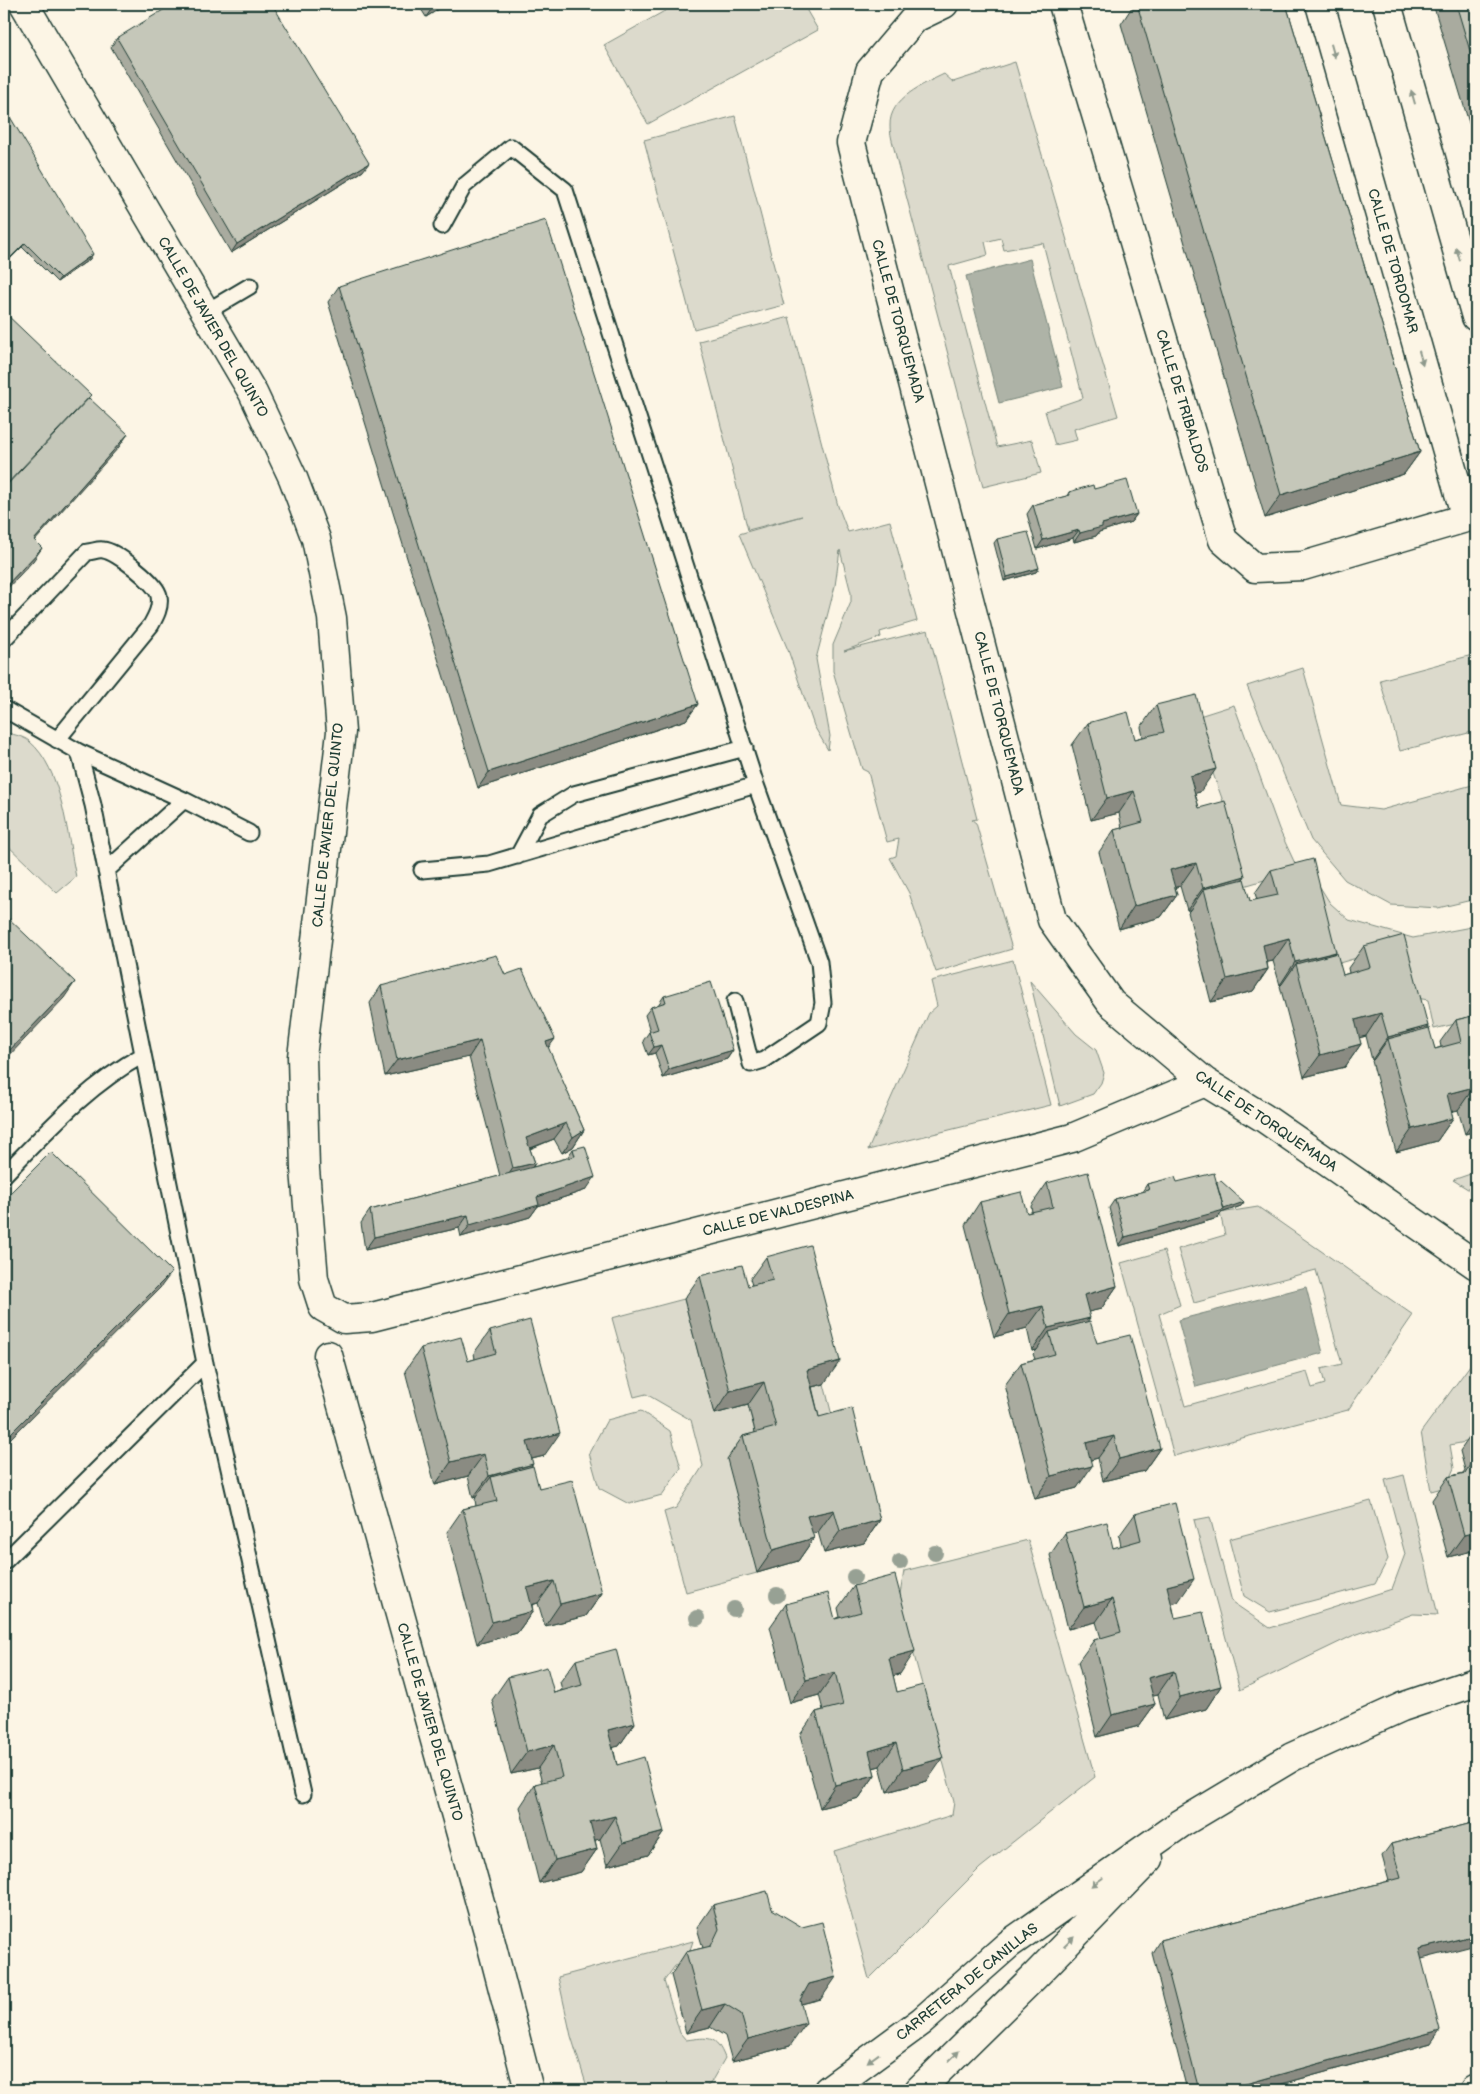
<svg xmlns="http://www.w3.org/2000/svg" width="1480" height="2094" font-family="'Balsamiq Sans',sans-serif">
<rect width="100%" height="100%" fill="#fcf5e5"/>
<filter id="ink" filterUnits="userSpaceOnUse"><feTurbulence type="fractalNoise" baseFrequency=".02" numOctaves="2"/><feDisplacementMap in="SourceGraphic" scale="10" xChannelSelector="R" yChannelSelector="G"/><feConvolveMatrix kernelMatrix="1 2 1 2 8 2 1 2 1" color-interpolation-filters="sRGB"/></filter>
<g filter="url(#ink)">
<path fill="#dcdacc" stroke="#7e8c80" d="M677 4H803L818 30 648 124 604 45Z
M1015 62 1118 416 1074 429 1077 440 1055 445 1045 411 1083 398 1043 243 1004 250 1001 238 985 242 988 255 949 266 997 447 1032 440 1041 473 983 487 897 161C895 150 890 137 890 126 889 98 924 84 944 74L953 82Z
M735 116 784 305 694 329 644 140Z
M789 317 838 506 848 532 890 521 917 621 880 632 881 637 844 651 928 630 977 819 972 820 976 823 1012 949 936 972 909 893 890 858 896 856 899 839 887 842 868 772 862 769 833 671V645L851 602V593L840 550 835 586 816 659 830 736 828 750 814 726 788 650 739 534 802 516 748 530 699 341Z
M1476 654V731L1400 751 1380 680Z
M1303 668 1341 805 1381 810 1476 784V899L1438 908 1391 905 1345 880 1311 840 1247 686Z
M1234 705 1279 829 1298 870 1244 886 1224 804 1193 718Z
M4 732C11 734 23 736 29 741 63 769 67 836 76 877L57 893 4 842Z
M1315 879 1330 903 1349 920 1413 938 1471 927 1476 931V1019L1434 1029 1428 1000 1417 998 1394 947 1336 964Z
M1013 960 1051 1105 868 1150 929 1013 937 1006 931 981Z
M1030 981 1076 1034 1096 1050 1104 1073 1101 1083 1093 1094 1060 1106Z
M1476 1172V1194L1453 1180Z
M1258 1207 1413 1315 1348 1410 1174 1456 1121 1263 1164 1251 1180 1305 1159 1314 1185 1406 1307 1372 1312 1388 1325 1384 1321 1369 1342 1364 1316 1270 1194 1303 1178 1249 1225 1235 1220 1213Z
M684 1299 714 1413 748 1405 760 1450 757 1573 686 1592 664 1512 676 1508 703 1466 691 1420 646 1394 634 1397 612 1318Z
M1476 1357V1440L1450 1445 1454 1468 1446 1487 1431 1491 1421 1432Z
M824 1384 836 1431 803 1439 791 1392Z
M641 1411 670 1431 681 1468 662 1495 629 1504 599 1488 589 1453 607 1420Z
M1404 1475 1438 1615 1413 1614 1352 1636 1240 1690 1194 1520 1210 1517 1232 1602 1270 1628 1392 1589 1405 1554 1385 1480Z
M1371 1501 1388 1559 1375 1584 1270 1612 1244 1596 1229 1539Z
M1028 1540 1095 1777 980 1868 869 1979 834 1851 952 1815 954 1802 899 1600 904 1571Z
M693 1941 686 1962 675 1966 664 1981 680 2033 686 2040C709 2037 716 2035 725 2058L710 2084 702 2090H588L571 2036 558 1977Z"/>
<path fill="#aeb3a7" stroke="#758479" d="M1030 259 1063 387 999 403 966 276Z
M1306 1287 1323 1353 1196 1387 1178 1320Z"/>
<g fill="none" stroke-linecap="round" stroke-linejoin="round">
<defs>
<path id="service" d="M442 226 464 186 511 147 565 190 756 785 819 962 823 1003 819 1023 764 1060 751 1064 735 1001
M206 312 250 286
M4 639 87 552C92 552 98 549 103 550 116 551 157 583 159 596 161 607 156 616 151 625L57 740
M4 709 79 752 93 805 205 1363 303 1794
M79 752 184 800 249 833
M518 856 540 815 574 794 745 748
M422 870 489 864 756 785
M106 871 184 800
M4 1175C47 1131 88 1085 143 1055
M4 1562 205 1363"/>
<path id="minor" d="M24 4 253 393 293 478 316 539 332 618 341 732 302 1057 305 1169 314 1279 323 1307 344 1319 372 1317 1072 1138 1205 1082
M944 4 915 18 870 71 851 143 1052 920 1111 1003 1205 1082 1264 1118 1476 1265
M1063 4 1223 540 1255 568 1303 566 1476 515
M1320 4 1466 518
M1387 4 1476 317
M328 1355 489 1935 529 2090
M1474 2090 1476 2089"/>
<path id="tertiary" d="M828 2090 922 2021 1009 1944 1180 1824 1292 1757 1402 1707 1476 1682
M919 2090 1036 1975 1149 1859"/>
</defs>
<use href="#service" stroke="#1f3d34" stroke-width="19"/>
<use href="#minor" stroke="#1f3d34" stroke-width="31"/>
<use href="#tertiary" stroke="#1f3d34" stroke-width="31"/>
<use href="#service" stroke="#fcf5e5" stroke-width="15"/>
<use href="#minor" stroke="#fcf5e5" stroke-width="28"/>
<use href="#tertiary" stroke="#fcf5e5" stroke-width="28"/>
</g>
<g fill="#97a194">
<circle cx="935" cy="1553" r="8"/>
<circle cx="900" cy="1562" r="8"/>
<circle cx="854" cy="1577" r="8"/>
<circle cx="777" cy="1595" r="8"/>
<circle cx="734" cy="1609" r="8"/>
<circle cx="697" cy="1618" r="8"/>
</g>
<path fill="#a9ab9f" stroke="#1f3d34" d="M418 4H447L426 17Z
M1134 4H1286L1420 452 1404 474 1265 518 1121 24Z
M1433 4H1476V146Z
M117 38 363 171 231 253 111 47Z
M4 107 90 259 57 282 22 247 4 265Z
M339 286 698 704 686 720 478 788 328 302Z
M1094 489 1137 514 1131 522 1099 532 1096 536 1074 542 1073 538 1037 549 1027 514 1033 505 1067 496 1069 492Z
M997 539 1039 568 1036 572 1004 581 994 543Z
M1156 705 1200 792 1195 793 1199 808 1245 876 1243 879 1250 901 1257 900 1255 893 1271 870 1336 952 1335 953 1343 975 1349 973 1348 968 1364 946 1428 1026 1427 1028 1435 1049 1441 1047 1440 1042 1456 1020 1476 1015V1131L1465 1134 1458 1110 1451 1111 1453 1118 1437 1141 1396 1152 1372 1061 1374 1059 1372 1060 1366 1036 1359 1038 1361 1044 1345 1067 1304 1077 1280 986 1282 984 1280 985 1273 961 1267 962 1268 969 1253 991 1211 1002 1188 912 1190 910H1187L1180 886 1175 887 1177 895 1161 917 1119 929 1099 852 1114 830 1122 828 1119 813 1091 820 1072 745 1088 723 1135 739 1143 737 1141 727Z
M505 975 548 1048 584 1130 573 1147 562 1153 554 1139 530 1149 535 1163 533 1167 567 1158 573 1149 586 1190 538 1206 530 1217 461 1237 459 1228 365 1250 361 1223 370 1210 500 1176 469 1057 385 1076 370 1003 381 986Z
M664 996 733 1050 727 1059 663 1078 655 1053 648 1055 643 1041 649 1032 650 1031 645 1015 651 1007 658 1005Z
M1216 1182 1244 1202 1241 1206 1221 1213 1218 1218 1119 1246 1109 1208 1115 1199 1142 1192 1147 1184Z
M1047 1183 1117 1286 1101 1309 1088 1312 1087 1321 1097 1343 1160 1448 1144 1471 1103 1481 1098 1458 1091 1460 1077 1488 1035 1499 1005 1385 1021 1363 1035 1359 1033 1354 1037 1350 1032 1351 1027 1328 994 1337 965 1225 980 1202 1027 1213 1032 1212 1031 1206Z
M766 1257 824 1384 812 1387 819 1417 880 1520 864 1543 824 1553 818 1532 812 1534 814 1538 798 1561 757 1573 727 1459 743 1436 755 1433 754 1427 748 1405 714 1414 684 1299 700 1276 748 1286 752 1285 750 1279Z
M490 1331 544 1456 532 1459 531 1467 539 1488 602 1593 586 1616 545 1626 538 1603 532 1605 533 1611 517 1633 477 1644 447 1532 463 1509 476 1506 475 1500 476 1497 473 1498 468 1476 435 1485 405 1371 421 1348 468 1361 475 1359 474 1353Z
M1476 1428V1554L1472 1551 1448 1557 1432 1500 1448 1477 1463 1473 1465 1470 1460 1451Z
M1135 1514 1178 1602 1172 1604 1175 1618 1221 1686 1206 1709 1164 1720 1158 1694 1152 1695 1155 1704 1139 1726 1097 1737 1078 1662 1094 1640 1101 1638 1096 1622 1068 1629 1050 1555 1065 1533 1113 1548 1121 1546 1119 1536Z
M854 1586 900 1674 893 1676 897 1692 927 1781 887 1792 880 1766 873 1768 875 1775 859 1798 820 1808 800 1735 816 1712 823 1710 819 1695 790 1703 770 1627 786 1604 835 1619 840 1617 838 1608Z
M576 1660 635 1723 619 1746 613 1747 617 1765 664 1832 648 1855 607 1866 600 1839 595 1840 597 1849 581 1872 539 1883 520 1807 535 1784 542 1783 538 1768 511 1774 492 1700 508 1677 554 1693 562 1690 560 1682Z
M1476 1822 1421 1959 1431 2043 1260 2090H1187L1152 1953 1160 1940 1389 1881 1382 1856 1391 1844Z
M713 1905 772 1909 821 1999 801 2004 790 2046 732 2061 725 2036 710 2027 686 2033 671 1975 686 1952 703 1948 697 1928Z"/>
<path fill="#8a8b82" stroke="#1f3d34" d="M348 4H372L363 9Z
M435 4H447L426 17Z
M369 163 363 171 231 253 237 244Z
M25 243 22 247 4 265V264Z
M93 254 90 259 57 282 60 278Z
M128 434 119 447 25 552 34 540Z
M1420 452 1404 474 1265 518 1281 495Z
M1137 514 1131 522 1099 532 1096 536 1074 542 1080 533 1102 524Z
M1079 530 1073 538 1037 549 1043 540Z
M42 548 33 561 4 592V588Z
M1039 568 1036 572 1004 581 1007 577Z
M698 704 686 720 478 788 489 772Z
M1216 769 1200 792 1174 799 1190 776Z
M1134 791 1119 813 1091 820 1107 798Z
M1196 863 1180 886 1155 893 1170 870Z
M1245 876 1229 899 1204 889 1190 910H1187L1203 888Z
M1177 895 1161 917 1119 929 1134 906Z
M1289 938 1273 961 1247 967 1263 945Z
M1336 952 1320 974 1296 964 1282 984 1280 985 1295 962Z
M1268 969 1253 991 1211 1002 1227 979Z
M75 982 64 998 4 1061V1056Z
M1381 1013 1366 1036 1339 1043 1355 1020Z
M1428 1026 1413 1048 1388 1039 1374 1059 1372 1060 1388 1037Z
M555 1039 543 1055 546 1042Z
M480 1040 469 1057 385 1076 397 1060Z
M1361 1044 1345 1067 1304 1077 1320 1055Z
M661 1045 655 1053 648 1055 654 1047Z
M733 1050 727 1059 663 1078 669 1069Z
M1474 1087 1458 1110 1431 1117 1447 1094Z
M1476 1117V1131L1465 1134Z
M1453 1118 1437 1141 1396 1152 1412 1129Z
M566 1123 554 1139 515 1154 526 1138Z
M584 1130 573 1147 562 1153 573 1137Z
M535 1163 524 1180 502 1185 513 1168Z
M595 1177 586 1190 538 1206 530 1217 461 1237 470 1225 537 1197Z
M1244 1202 1241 1206 1221 1213 1218 1218 1119 1246 1125 1237Z
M468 1215 459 1228 365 1250 374 1237Z
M172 1272 160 1288 4 1445V1440Z
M1117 1286 1101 1309 1068 1317 1084 1295Z
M1043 1306 1027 1328 994 1337 1009 1314Z
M1090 1318 1074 1340 1049 1332 1037 1350 1032 1351 1048 1328Z
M840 1361 824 1384 791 1392 807 1370Z
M764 1382 748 1405 714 1414 730 1391Z
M560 1433 544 1456 511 1464 527 1442Z
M1114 1436 1098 1458 1071 1465 1086 1443Z
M1160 1448 1144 1471 1103 1481 1119 1459Z
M484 1454 468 1476 435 1485 451 1462Z
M533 1464 517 1487 491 1477 476 1497 473 1498 489 1476Z
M1092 1466 1077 1488 1035 1499 1051 1476Z
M834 1510 818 1532 791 1539 807 1516Z
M880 1520 864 1543 824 1553 840 1531Z
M1476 1532V1545L1472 1551 1448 1557 1464 1535Z
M814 1538 798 1561 757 1573 773 1550Z
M1194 1579 1178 1602 1151 1609 1167 1586Z
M554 1581 538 1603 511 1610 527 1588Z
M602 1593 586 1616 545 1626 560 1604Z
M1112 1599 1096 1622 1068 1629 1084 1607Z
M533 1611 517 1633 477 1644 492 1622Z
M915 1651 900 1674 873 1681 889 1658Z
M1174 1671 1158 1694 1132 1700 1148 1678Z
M835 1672 819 1695 790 1703 806 1680Z
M1221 1686 1206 1709 1164 1720 1180 1697Z
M1155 1704 1139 1726 1097 1737 1112 1715Z
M635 1723 619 1746 593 1753 608 1730Z
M896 1743 880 1766 853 1773 869 1751Z
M554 1745 538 1768 511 1774 527 1752Z
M943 1758 927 1781 887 1792 903 1769Z
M875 1775 859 1798 820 1808 835 1785Z
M615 1816 600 1839 574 1845 590 1822Z
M664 1832 648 1855 607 1866 623 1843Z
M597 1849 581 1872 539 1883 555 1860Z
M1476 1935V1945L1410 1962 1419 1949Z
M836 1977 821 1999 793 2006 809 1984Z
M725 2004 710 2027 686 2033 702 2010Z
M806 2023 790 2046 732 2061 748 2039Z
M1440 2030 1431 2043 1260 2090H1224Z"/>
<path fill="#c5c7b9" stroke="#1f3d34" d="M173 4H272L369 163 237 244 117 38Z
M1137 4H1286L1420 452 1281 495Z
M1456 4H1476V71Z
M4 107 93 254 60 278 25 243 4 264Z
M546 220 698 704 489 772 339 286Z
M4 312 91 395 4 487Z
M89 398 128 434 34 540 42 548 4 588V488Z
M1127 480 1137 514 1102 524V527L1080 533 1079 530 1043 540 1033 505 1070 495 1069 492 1093 485 1094 489Z
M1028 532 1039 568 1007 577 997 539Z
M1196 695 1216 769 1190 776 1199 808 1225 801 1245 876 1203 888 1196 863 1170 870 1177 895 1134 906 1114 830 1143 822 1134 791 1107 798 1088 723 1128 712 1135 739 1164 732 1156 705Z
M1313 859 1336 952 1295 962 1289 938 1263 945 1268 969 1227 979 1204 889 1244 879 1250 901 1278 895 1271 870Z
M4 914 75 982 4 1056Z
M1404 935 1428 1026 1388 1037 1381 1013 1355 1020 1361 1044 1320 1055 1296 964 1337 953 1343 975 1370 967 1364 946Z
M496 955 505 975 522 969 555 1039 546 1042 584 1130 573 1137 566 1123 526 1138 535 1163 513 1168 480 1040 397 1060 381 986Z
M711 982 733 1050 669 1069 661 1045 654 1047 649 1032 658 1029 651 1007 666 1002 664 996Z
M1476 1015V1095L1474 1087 1447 1094 1453 1118 1412 1129 1388 1039 1429 1028 1435 1049 1461 1042 1456 1020Z
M585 1146 595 1177 537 1197 539 1205 470 1225 468 1215 374 1237 370 1210 575 1156 573 1149Z
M51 1152 172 1272 4 1440V1199Z
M1088 1172 1117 1286 1084 1295 1090 1318 1048 1328 1043 1306 1009 1314 980 1202 1021 1192 1027 1213 1053 1207 1047 1183Z
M1214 1173 1224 1210 1125 1237 1115 1199 1149 1190 1147 1184 1175 1177 1177 1182Z
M1221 1181 1244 1202 1224 1209 1216 1182Z
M810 1245 840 1361 807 1370 819 1417 852 1408 880 1520 840 1531 834 1510 807 1516 814 1538 773 1550 743 1436 776 1427 770 1405 764 1382 730 1391 700 1276 742 1265 748 1286 773 1280 766 1257Z
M530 1320 560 1433 527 1442 533 1464 489 1476 484 1454 451 1462 421 1348 461 1337 468 1361 496 1353 490 1331Z
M1090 1321 1097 1343 1130 1335 1160 1448 1119 1459 1114 1436 1086 1443 1092 1466 1051 1476 1021 1363 1055 1354 1049 1332Z
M1476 1455V1532L1464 1535 1448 1477 1465 1473Z
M533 1466 539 1488 572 1480 602 1593 560 1604 554 1581 527 1588 533 1611 492 1622 463 1509 497 1501 491 1477Z
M1175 1503 1194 1579 1167 1586 1175 1618 1203 1612 1221 1686 1180 1697 1174 1671 1148 1678 1155 1704 1112 1715 1094 1640 1121 1632 1112 1599 1084 1607 1065 1533 1107 1522 1113 1548 1141 1540 1135 1514Z
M895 1575 915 1651 889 1658 897 1692 923 1685 943 1758 903 1769 896 1743 869 1751 875 1775 835 1785 816 1712 843 1705 835 1672 806 1680 786 1604 828 1593 835 1619 861 1612 854 1586Z
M616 1649 635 1723 608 1730 617 1765 644 1757 664 1832 623 1843 615 1816 590 1822 597 1849 555 1860 535 1784 562 1777 554 1745 527 1752 508 1677 547 1667 554 1693 582 1685 576 1660Z
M1476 1822V1935L1419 1949 1440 2030 1224 2090H1199L1160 1940 1401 1878 1391 1844Z
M767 1891 772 1909 802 1927 822 1922 836 1977 809 1984 800 2000 806 2023 748 2039 741 2014 725 2004 702 2010 686 1952 711 1946 719 1929 713 1905Z"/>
<defs><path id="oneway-solid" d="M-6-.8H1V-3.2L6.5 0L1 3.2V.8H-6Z" transform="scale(1.25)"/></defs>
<g fill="#8e998c">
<use href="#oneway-solid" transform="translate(1333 51) rotate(74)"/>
<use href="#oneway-solid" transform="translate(1413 97) rotate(-106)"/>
<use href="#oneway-solid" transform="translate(1458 254) rotate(-106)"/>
<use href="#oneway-solid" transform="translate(1421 358) rotate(74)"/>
<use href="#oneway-solid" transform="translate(1097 1882) rotate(145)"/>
<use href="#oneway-solid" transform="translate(1069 1942) rotate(-45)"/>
<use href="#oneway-solid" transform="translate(954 2056) rotate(-44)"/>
<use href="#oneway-solid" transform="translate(873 2058) rotate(144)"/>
</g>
</g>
<g text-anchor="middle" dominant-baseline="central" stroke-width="4.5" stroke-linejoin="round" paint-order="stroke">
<g font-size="14" fill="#1f3d34" stroke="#fcf5e5">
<text transform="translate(1393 261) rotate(74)">CALLE DE TORDOMAR</text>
<text transform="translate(898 321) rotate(75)">CALLE DE TORQUEMADA</text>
<text transform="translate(213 327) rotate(60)">CALLE DE JAVIER DEL QUINTO</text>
<text transform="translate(1182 401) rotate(73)">CALLE DE TRIBALDOS</text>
<text transform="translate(999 713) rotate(76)">CALLE DE TORQUEMADA</text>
<text transform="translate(328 825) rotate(-84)">CALLE DE JAVIER DEL QUINTO</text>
<text transform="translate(1266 1121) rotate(34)">CALLE DE TORQUEMADA</text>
<text transform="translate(778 1213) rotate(-14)">CALLE DE VALDESPINA</text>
<text transform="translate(430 1722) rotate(74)">CALLE DE JAVIER DEL QUINTO</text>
<text transform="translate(967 1982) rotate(-39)">CARRETERA DE CANILLAS</text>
</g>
</g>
<rect width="1480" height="2094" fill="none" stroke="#fcf5e5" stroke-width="20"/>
<rect x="10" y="10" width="1460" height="2074" fill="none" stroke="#1f3d34" stroke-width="2" filter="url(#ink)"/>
</svg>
